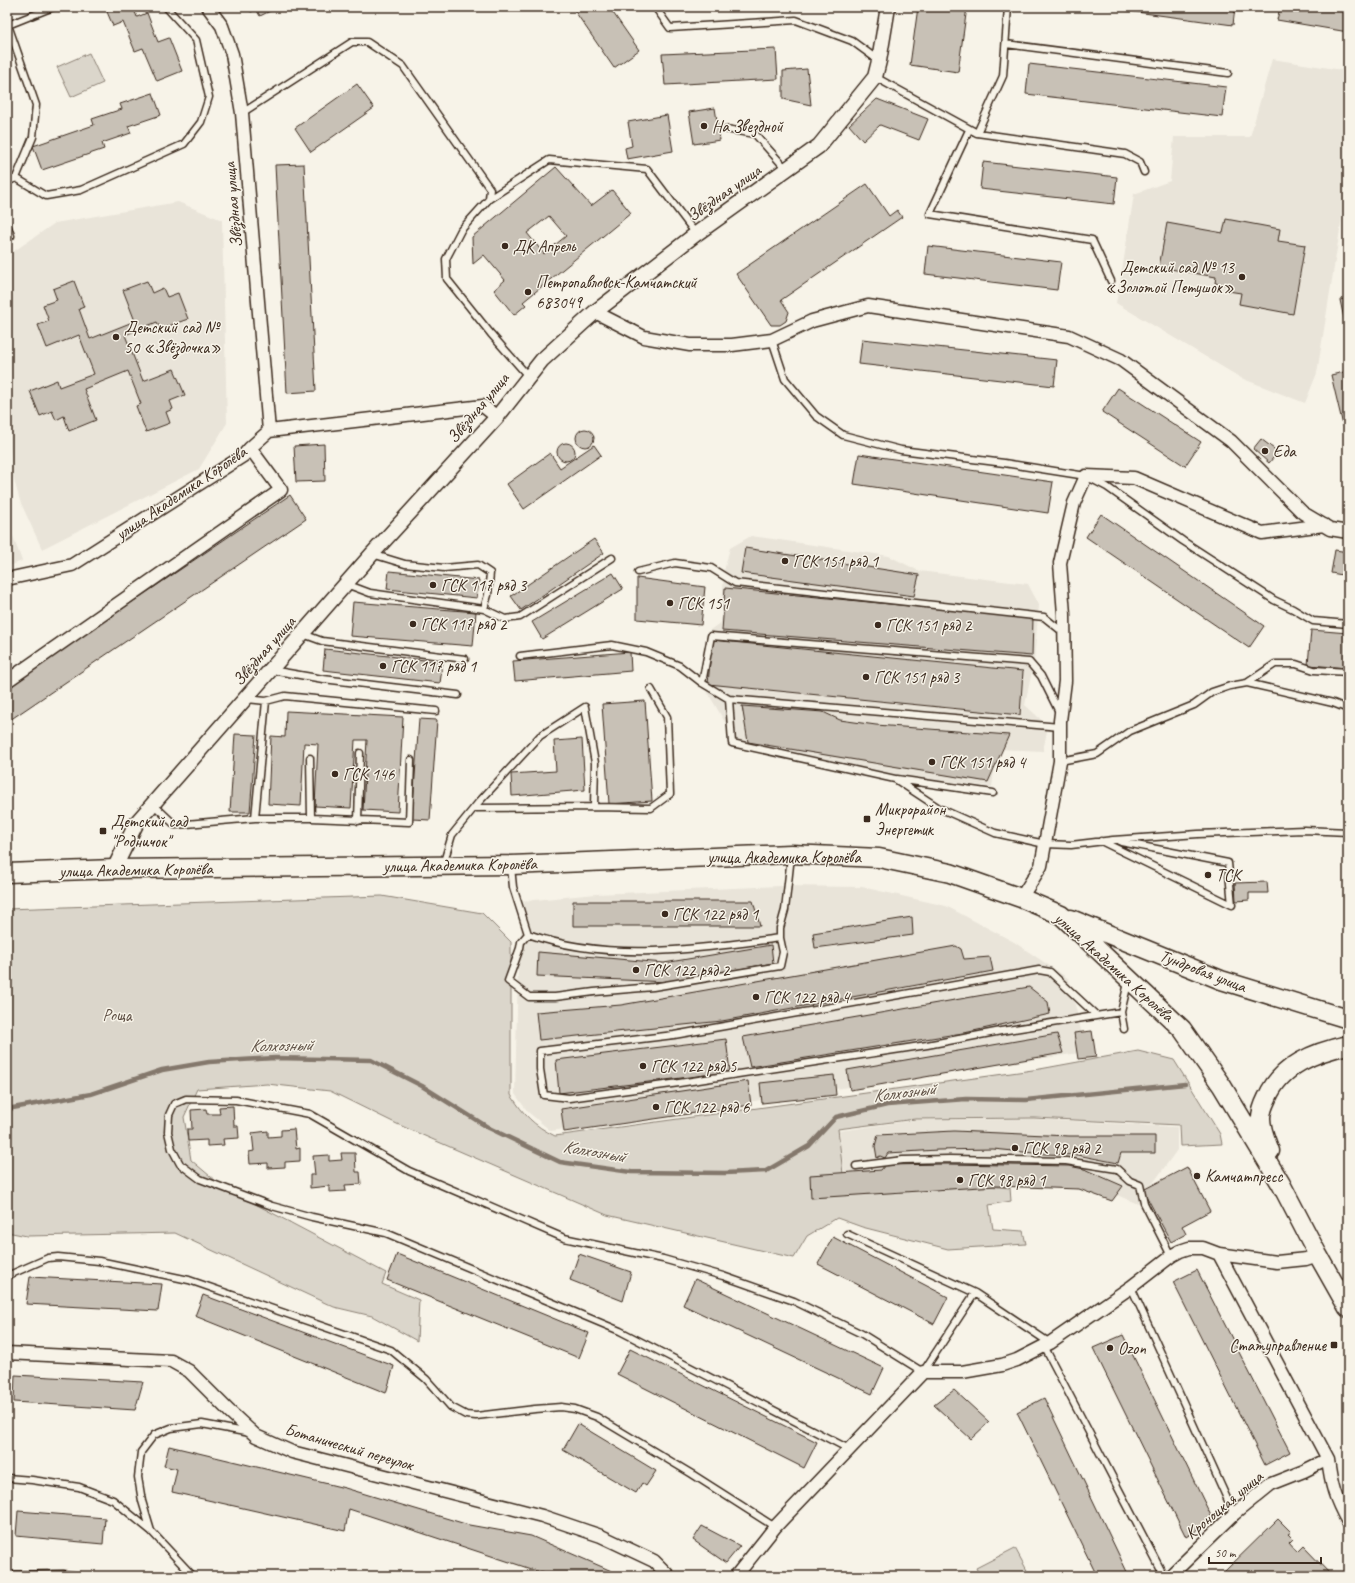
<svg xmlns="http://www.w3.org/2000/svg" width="1355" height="1583" font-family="Caveat,sans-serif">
<rect width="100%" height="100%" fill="#f7f3e8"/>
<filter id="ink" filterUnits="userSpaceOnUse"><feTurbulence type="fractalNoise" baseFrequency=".025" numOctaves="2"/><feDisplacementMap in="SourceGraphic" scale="8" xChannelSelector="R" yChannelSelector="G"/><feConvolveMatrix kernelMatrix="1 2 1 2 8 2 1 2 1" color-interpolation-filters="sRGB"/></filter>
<g filter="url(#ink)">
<path fill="#e9e4d9" d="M1272 59 1348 71V180L1317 373 1305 403 1241 378 1116 303 1123 265 1134 194 1170 181 1174 137H1250Z
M178 202 222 220 227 423 199 469 42 549 20 501 13 476 7 418V256L55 223Z
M7 520 22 561 7 567Z
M751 536 889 556 919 571 1028 584 1039 605 1034 661 1025 705 1048 726 1043 751 997 749 992 787 901 776 777 755 736 741 705 688 710 630 721 622 724 571 730 548Z
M781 886 862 887 946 906 1014 942 1069 979 1086 1052 551 1131 528 1112 515 1094 518 969 524 901 596 894Z
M1034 1119 1177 1127V1150L1138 1204 1096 1186 1062 1180 846 1191 839 1131 915 1120Z"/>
<path fill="#dbd6cb" stroke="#8b8074" d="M89 53 103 83 71 97 57 67Z
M382 896 482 913 511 942V1095C524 1115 533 1125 555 1136L1040 1069 1138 1051 1174 1060 1220 1134 1222 1144 1180 1146 1179 1125 1034 1118 915 1119 838 1129 845 1192 976 1185 1010 1188 1011 1201 989 1205 993 1229 1023 1231 1026 1244 948 1249 862 1227 837 1218 807 1236 794 1258 607 1215 397 1124 330 1091 267 1084 197 1089 184 1117 191 1160 223 1187 386 1273 382 1284 419 1300 417 1341 372 1316 334 1307 175 1233 27 1236 7 1232V909Z
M1015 1548 1030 1576H980L976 1568Z"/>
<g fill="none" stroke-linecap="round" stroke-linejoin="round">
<path stroke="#84786c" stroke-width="4.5" d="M7 1109 91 1094 162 1070 209 1062 275 1058 371 1060 422 1086 489 1128 560 1162 631 1172 725 1173 766 1171 809 1146 836 1117 887 1105 966 1099 1026 1100 1185 1084"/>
</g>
<path fill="#c8c1b6" stroke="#3b2a1e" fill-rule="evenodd" d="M105 7H133L137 17 147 13 158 42 169 38 182 71 157 81 143 48 135 51 123 22 113 26Z
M247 7H273L272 10 260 16 256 9 251 12Z
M572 7H609L639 50 614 68Z
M918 7H967L958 72 910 65Z
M1099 7H1235L1233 25Z
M1280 7H1348V32L1277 20Z
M776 49 778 79 665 85 662 54Z
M1029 64 1226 87 1222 117 1026 94Z
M807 69 811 105 783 99V71Z
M357 84 374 108 311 152 295 128Z
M153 93 161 115 128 126 131 133 102 143 104 149 42 170 33 146 94 125 92 119 122 109 120 104Z
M877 99 928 119 919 140 880 125 863 141 849 125Z
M715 108 720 140 694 144 689 112Z
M667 115 673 151 627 159 625 148 632 146 628 122Z
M983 162 1117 177 1114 204 980 189Z
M304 164 316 391 287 393 275 165Z
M556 167 591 206 612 190 631 213 523 302 526 305 514 315 494 290 505 280 484 255 473 264 472 237ZM549 216 566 236 544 254 527 233Z
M867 184 889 216 897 210 902 217 781 300 789 312 786 321 780 325H771L736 274Z
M1226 219 1280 229 1278 241 1305 245 1293 314 1239 304 1241 293 1228 291 1229 285 1215 283 1216 277 1159 267 1167 223 1223 233Z
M928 246 1061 262 1057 290 925 274Z
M74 281 84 307 79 309 90 339 135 321 123 290 147 281 152 293 163 288 167 297 178 293 188 319 160 329 157 322 125 335 143 381 174 369 185 395 170 401 173 409 166 412 170 423 146 432 136 406 141 404 128 371 84 389 96 420 69 431 64 416 56 420 52 411 40 416 30 391 57 380 59 387 94 374 79 335 47 348 38 325 49 321 43 305 57 300 53 289Z
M1348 298V337L1340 300Z
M862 339 1057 360 1054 386 859 364Z
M1348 371V437L1346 438 1331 375Z
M1118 388 1201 442 1185 466 1102 412Z
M576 438a9 9 0 1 1 18 0a9 9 0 1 1-18 0Z
M1261 439 1278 452 1269 463 1253 449Z
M557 452a9 9 0 1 1 18 0a9 9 0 1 1-18 0Z
M324 444 325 481 296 482 294 446Z
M594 445 601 455 524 509 507 484 550 453 560 468Z
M859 454 1053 482 1048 513 854 484Z
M290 495 306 519 7 722V687Z
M1101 514 1264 626 1249 648 1086 537Z
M594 539 604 553 521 610 511 596Z
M745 548 919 575 914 596 741 573Z
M1335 550 1348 552V576L1331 573Z
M389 571 479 580 477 598 387 589Z
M613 573 623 589 542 639 532 622Z
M637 578 705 587 701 625 637 619Z
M725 588 1033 618 1032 656 722 631Z
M353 602 476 612 473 646 350 636Z
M1311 630 1348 633V668L1308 665Z
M712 640 1023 671 1020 715 708 684Z
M325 649 443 662 440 683 323 670Z
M630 652 631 671 515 681 513 661Z
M645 701 652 801 609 804 602 704Z
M742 706 823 712 840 720 876 725 1009 735 988 782 748 742Z
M286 711 403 717 398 812 363 810 367 740H355L351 808 315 806 318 744 304 743 301 806 268 804 271 736 285 737Z
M419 719 437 720 430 820 412 819Z
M235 734 256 735 250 812H230Z
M582 739 585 790 512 796 511 774 556 771 554 741Z
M1267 882 1268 893H1249V900L1236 901 1235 883Z
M573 901H753L760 926H573Z
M912 917 913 935 815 948 813 933Z
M771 945 773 963 667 982 537 976 538 952 664 963Z
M956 946 961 949 964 959 990 957 993 971 722 1021 539 1040 536 1012 621 1005Z
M1029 987 1048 1002 1050 1014 969 1032 750 1067 743 1037Z
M1092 1031 1096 1057 1078 1059 1074 1033Z
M1057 1034 1063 1053 850 1090 847 1070Z
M726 1039 730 1072 559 1093 556 1060Z
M834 1075 836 1095 762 1103 760 1083Z
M748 1081 751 1105 564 1132 561 1109Z
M233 1106 234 1126H238L239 1138 223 1139 224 1145 207 1146V1140L188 1141 187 1129H192L191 1110 206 1109 207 1114H220L219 1107Z
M294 1129 296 1149 300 1148V1161L285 1162V1167L268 1168V1163L250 1164 249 1152 254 1151 252 1133 268 1131V1137L281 1136V1130Z
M954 1131 1069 1136H1155V1153H1121L1118 1163 1077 1155 1044 1154 993 1149 938 1150 888 1153 885 1158 880 1156 877 1158 875 1146 878 1135Z
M341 1153H355L356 1172H360L361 1184 345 1185 346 1191 329 1192V1186L310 1188V1175H315L313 1156 329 1155V1161L342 1160Z
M946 1164 1069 1166 1084 1169 1123 1186 1112 1201 1079 1189 996 1186 811 1198 810 1175 881 1170 885 1165Z
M1187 1167 1210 1211 1182 1226 1186 1234 1171 1242 1143 1190Z
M833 1237 948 1297 934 1324 818 1264Z
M397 1254 589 1333 579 1358 387 1280Z
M579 1254 631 1272 623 1301 570 1280Z
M1197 1270 1290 1452 1265 1465 1173 1282Z
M30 1277 162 1284 158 1311 26 1304Z
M695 1279 884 1368 872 1394 683 1305Z
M203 1295 394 1366 386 1393 195 1316Z
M1123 1335 1213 1520 1186 1537 1093 1348Z
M630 1349 817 1442 804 1468 617 1374Z
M15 1375 143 1382 135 1410 14 1402Z
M954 1390 989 1422 971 1439 934 1405Z
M1044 1398 1129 1576H1097L1017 1412Z
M578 1424 656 1471 646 1486 642 1483 636 1493 563 1450Z
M169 1446 345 1488 469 1525 531 1536 623 1576H552L349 1509 345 1531 172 1492 177 1469 164 1466Z
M18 1511 105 1518 103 1544 16 1536Z
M1278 1519 1291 1532 1288 1534 1293 1539 1289 1543 1297 1552 1303 1546 1332 1576H1228L1224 1572Z
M702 1526 740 1546 726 1563 693 1540Z"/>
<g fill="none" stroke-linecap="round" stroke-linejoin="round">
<defs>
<path id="service" d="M53 7 8 25 36 105 33 137 16 178 46 196 81 190 184 144 201 122 209 97 196 40 166 7
M655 7 670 28 796 20 852 41 878 60
M1006 44 1228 73
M875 77 977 133 1125 154 1140 162 1144 172
M242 113 352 42H367L403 66 490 189 489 199 461 230 446 259 447 279 491 334 528 376
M726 129 755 134 787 170
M969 130 930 214 1092 240 1111 281
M977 133 1003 76 1008 7
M7 182 16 178
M489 199 549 160 647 169 696 234
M7 224 11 236
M772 340 785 379 816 416 843 435 901 450 1004 463 1086 476 1107 487 1183 541 1274 600 1293 609 1313 621 1348 624
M372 554 405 564 444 568 478 565 490 573 488 595 484 609
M638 572 675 563 711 568 735 583 1044 617 1064 633
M346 584 370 593 484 609 505 619 520 617 612 558
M303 634 322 641 465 659
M520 656 612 645 646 652 680 666 702 683
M271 670 323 679 458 695
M1247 683 1333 703 1348 709
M247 699 266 701 285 696 436 711
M729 699 702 683 711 636 1029 662 1041 676 1059 712
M1060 727 729 699 732 743 895 779 939 808 995 833 1045 844 1071 845 1113 840 1198 834 1304 830 1348 832
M310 758 311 818
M1060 761 1097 754 1130 731 1194 705 1212 692 1230 686 1247 683 1275 664H1296L1314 670 1348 672
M897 779 993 793
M153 804 175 825 255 818H311L409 822 411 760
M474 808 594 807
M255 818 266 701
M358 821 360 753
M1101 841 1232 905 1228 863 1121 842
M443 865 452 835 478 803 540 736 585 707 595 763 594 807 651 808 670 794 667 717 651 689
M511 867 513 887 528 934 521 942 520 948 508 981 529 997H555L594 992 653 987 780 966 783 952 780 938V928L785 910 791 856
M528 934C610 963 696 949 780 938
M1121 1012 1124 1029
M1096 1015 1050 972 1039 970 674 1035 540 1051V1069L544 1095 569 1098 679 1083 927 1045 1001 1031 1121 1012 1128 983
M856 1166 903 1160 949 1159 1066 1161 1117 1169 1130 1181 1140 1185 1144 1203 1171 1256
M847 1234 975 1293 1050 1343
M7 1276 48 1258 58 1257 99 1261 189 1280 391 1350 426 1379 451 1407 466 1415 476 1416 535 1409 561 1407 575 1409 597 1417 692 1474 775 1527
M1131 1287 1234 1514
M1044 1346 1164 1576
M849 1449 620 1331 386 1233 312 1217 272 1206 200 1179 180 1164 172 1149 168 1132 169 1115 174 1104 186 1099 236 1100 310 1114 409 1171 564 1238 663 1259 723 1276 794 1301 862 1334 923 1372 975 1293
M7 1478 32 1480 79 1487 113 1500 151 1531
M7 1575 63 1574 79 1576
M193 1576 151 1531 142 1501 138 1477 141 1452 154 1435 171 1428 202 1424 250 1433"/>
<path id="minor" d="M208 7 222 26 232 54 242 113 269 431
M595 312 644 337 690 345H732L772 340 812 321 868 306 1069 336 1121 360 1231 441 1303 513 1330 529 1348 532
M7 579 72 565 243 456 250 448 269 431 483 406 497 417
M7 681 281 490 250 448
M1021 898 1041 866 1060 761V721L1065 681 1064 614 1060 563 1074 503 1086 476 1134 478 1262 533 1324 525
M1219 1254 1328 1459C1331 1485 1335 1499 1348 1522
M7 1353 171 1361 189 1371 229 1411 256 1436 292 1452 542 1516 601 1536 654 1561 669 1576
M736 1576 775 1527 923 1372H962L1002 1365 1017 1360 1050 1343 1131 1287 1171 1256 1180 1251 1189 1248H1203L1219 1254 1277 1262 1306 1259 1318 1255
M1170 1576 1234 1514 1271 1484 1304 1471 1328 1459"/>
<path id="tertiary" d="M114 869 137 822 372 554 497 417 542 360 595 312 696 234 819 146 875 77 879 61 888 7"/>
<path id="primary" d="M7 873 114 869 511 865 791 854 879 858 950 873 1021 898 1061 915 1182 1029 1222 1086 1281 1184 1318 1255 1348 1308
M1071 919 1221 980 1348 1019
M1270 1151C1266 1140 1261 1130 1261 1118 1261 1111 1264 1104 1267 1098 1281 1065 1315 1052 1348 1045"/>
</defs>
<use href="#service" stroke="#3b2a1e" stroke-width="9"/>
<use href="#minor" stroke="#3b2a1e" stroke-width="15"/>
<use href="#tertiary" stroke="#3b2a1e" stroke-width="17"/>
<use href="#primary" stroke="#3b2a1e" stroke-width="21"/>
<use href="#service" stroke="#f7f3e8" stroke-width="6"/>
<use href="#minor" stroke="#f7f3e8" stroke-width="12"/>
<use href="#tertiary" stroke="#f7f3e8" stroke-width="14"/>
<use href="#primary" stroke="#f7f3e8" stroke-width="18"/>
</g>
</g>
<g fill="#3b2a1e" stroke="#f7f3e8" stroke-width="1.5">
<circle cx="704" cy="126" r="4"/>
<circle cx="505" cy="246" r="4"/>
<circle cx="1242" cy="277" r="4"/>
<circle cx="528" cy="292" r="4"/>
<circle cx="116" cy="337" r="4"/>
<circle cx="1265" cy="451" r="4"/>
<circle cx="785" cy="561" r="4"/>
<circle cx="433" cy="585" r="4"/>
<circle cx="670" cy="603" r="4"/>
<circle cx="413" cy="624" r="4"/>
<circle cx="878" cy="625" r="4"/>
<circle cx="383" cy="666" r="4"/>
<circle cx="866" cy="677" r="4"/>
<circle cx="932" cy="762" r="4"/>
<circle cx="335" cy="774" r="4"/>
<rect x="863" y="815" width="8" height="8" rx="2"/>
<rect x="99" y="827" width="8" height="8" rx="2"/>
<circle cx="1208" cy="875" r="4"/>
<circle cx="665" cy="914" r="4"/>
<circle cx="636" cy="970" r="4"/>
<circle cx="756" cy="997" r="4"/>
<circle cx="643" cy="1066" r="4"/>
<circle cx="656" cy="1107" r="4"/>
<circle cx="1015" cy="1148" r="4"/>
<circle cx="1197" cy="1176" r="4"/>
<circle cx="960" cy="1180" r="4"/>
<rect x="1330" y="1341" width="8" height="8" rx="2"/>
<circle cx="1110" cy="1348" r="4"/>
</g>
<g text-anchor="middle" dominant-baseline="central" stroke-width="3" stroke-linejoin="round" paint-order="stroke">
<g font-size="17" fill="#3b2a1e" stroke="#f7f3e8" text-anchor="start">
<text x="712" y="126">На Звездной</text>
<text x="513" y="246">ДК Апрель</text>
<text x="1234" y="267" text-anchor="end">Детский сад № 13<tspan x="1234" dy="20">«Золотой Петушок»</tspan></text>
<text x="536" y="282">Петропавловск-Камчатский<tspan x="536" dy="20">683049</tspan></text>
<text x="124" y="327">Детский сад №<tspan x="124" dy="20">50 «Звёздочка»</tspan></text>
<text x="1273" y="451">Еда</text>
<text x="793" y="561">ГСК 151 ряд 1</text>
<text x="441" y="585">ГСК 117 ряд 3</text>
<text x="678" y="603">ГСК 151</text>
<text x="421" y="624">ГСК 117 ряд 2</text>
<text x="886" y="625">ГСК 151 ряд 2</text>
<text x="391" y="666">ГСК 117 ряд 1</text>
<text x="874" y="677">ГСК 151 ряд 3</text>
<text x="940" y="762">ГСК 151 ряд 4</text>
<text x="343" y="774">ГСК 146</text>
<text x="875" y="809">Микрорайон<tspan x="875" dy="20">Энергетик</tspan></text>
<text x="111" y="821">Детский сад<tspan x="111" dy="20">"Родничок"</tspan></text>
<text x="1216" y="875">ТСК</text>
<text x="673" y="914">ГСК 122 ряд 1</text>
<text x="644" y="970">ГСК 122 ряд 2</text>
<text x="764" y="997">ГСК 122 ряд 4</text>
<text x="651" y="1066">ГСК 122 ряд 5</text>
<text x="664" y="1107">ГСК 122 ряд 6</text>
<text x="1023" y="1148">ГСК 98 ряд 2</text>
<text x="1205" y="1176">Камчатпресс</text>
<text x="968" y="1180">ГСК 98 ряд 1</text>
<text x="1326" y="1345" text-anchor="end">Статуправление</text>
<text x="1118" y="1348">Ozon</text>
</g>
<g font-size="17" fill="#3b2a1e" stroke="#f7f3e8">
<text transform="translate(724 193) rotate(-35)">Звёздная улица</text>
<text transform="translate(233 205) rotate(-95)">Звёздная улица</text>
<text transform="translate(478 408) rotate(-50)">Звёздная улица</text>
<text transform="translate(181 493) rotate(-34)">улица Академика Королёва</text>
<text transform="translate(264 651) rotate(-49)">Звёздная улица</text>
<text x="784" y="857">улица Академика Королёва</text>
<text transform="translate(460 865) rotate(-1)">улица Академика Королёва</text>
<text transform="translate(136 870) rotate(-1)">улица Академика Королёва</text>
<text transform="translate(1114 967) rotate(42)">улица Академика Королёва</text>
<text transform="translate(1203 971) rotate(21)">Тундровая улица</text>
<text transform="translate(349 1447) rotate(16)">Ботанический переулок</text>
<text transform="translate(1224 1505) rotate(-40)">Кроноцкая улица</text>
</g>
<g font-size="17" fill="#5b4c41" stroke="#f7f3e8">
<text x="117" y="1015">Роща</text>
</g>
<g font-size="18" font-style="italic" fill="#5f5145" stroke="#f7f3e8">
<text transform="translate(281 1045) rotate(-1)">Колхозный</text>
<text transform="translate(904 1092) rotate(-7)">Колхозный</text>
<text transform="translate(594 1151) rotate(10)">Колхозный</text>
</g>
</g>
<rect width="1355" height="1583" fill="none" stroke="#f7f3e8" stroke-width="24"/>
<rect x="12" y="12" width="1331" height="1559" fill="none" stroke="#3b2a1e" stroke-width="1.5" filter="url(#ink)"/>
<path d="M1209 1557v6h112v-6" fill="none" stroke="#3b2a1e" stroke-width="2"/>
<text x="1215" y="1557" font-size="12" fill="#3b2a1e" stroke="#f7f3e8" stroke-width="3" paint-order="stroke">50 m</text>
</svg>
